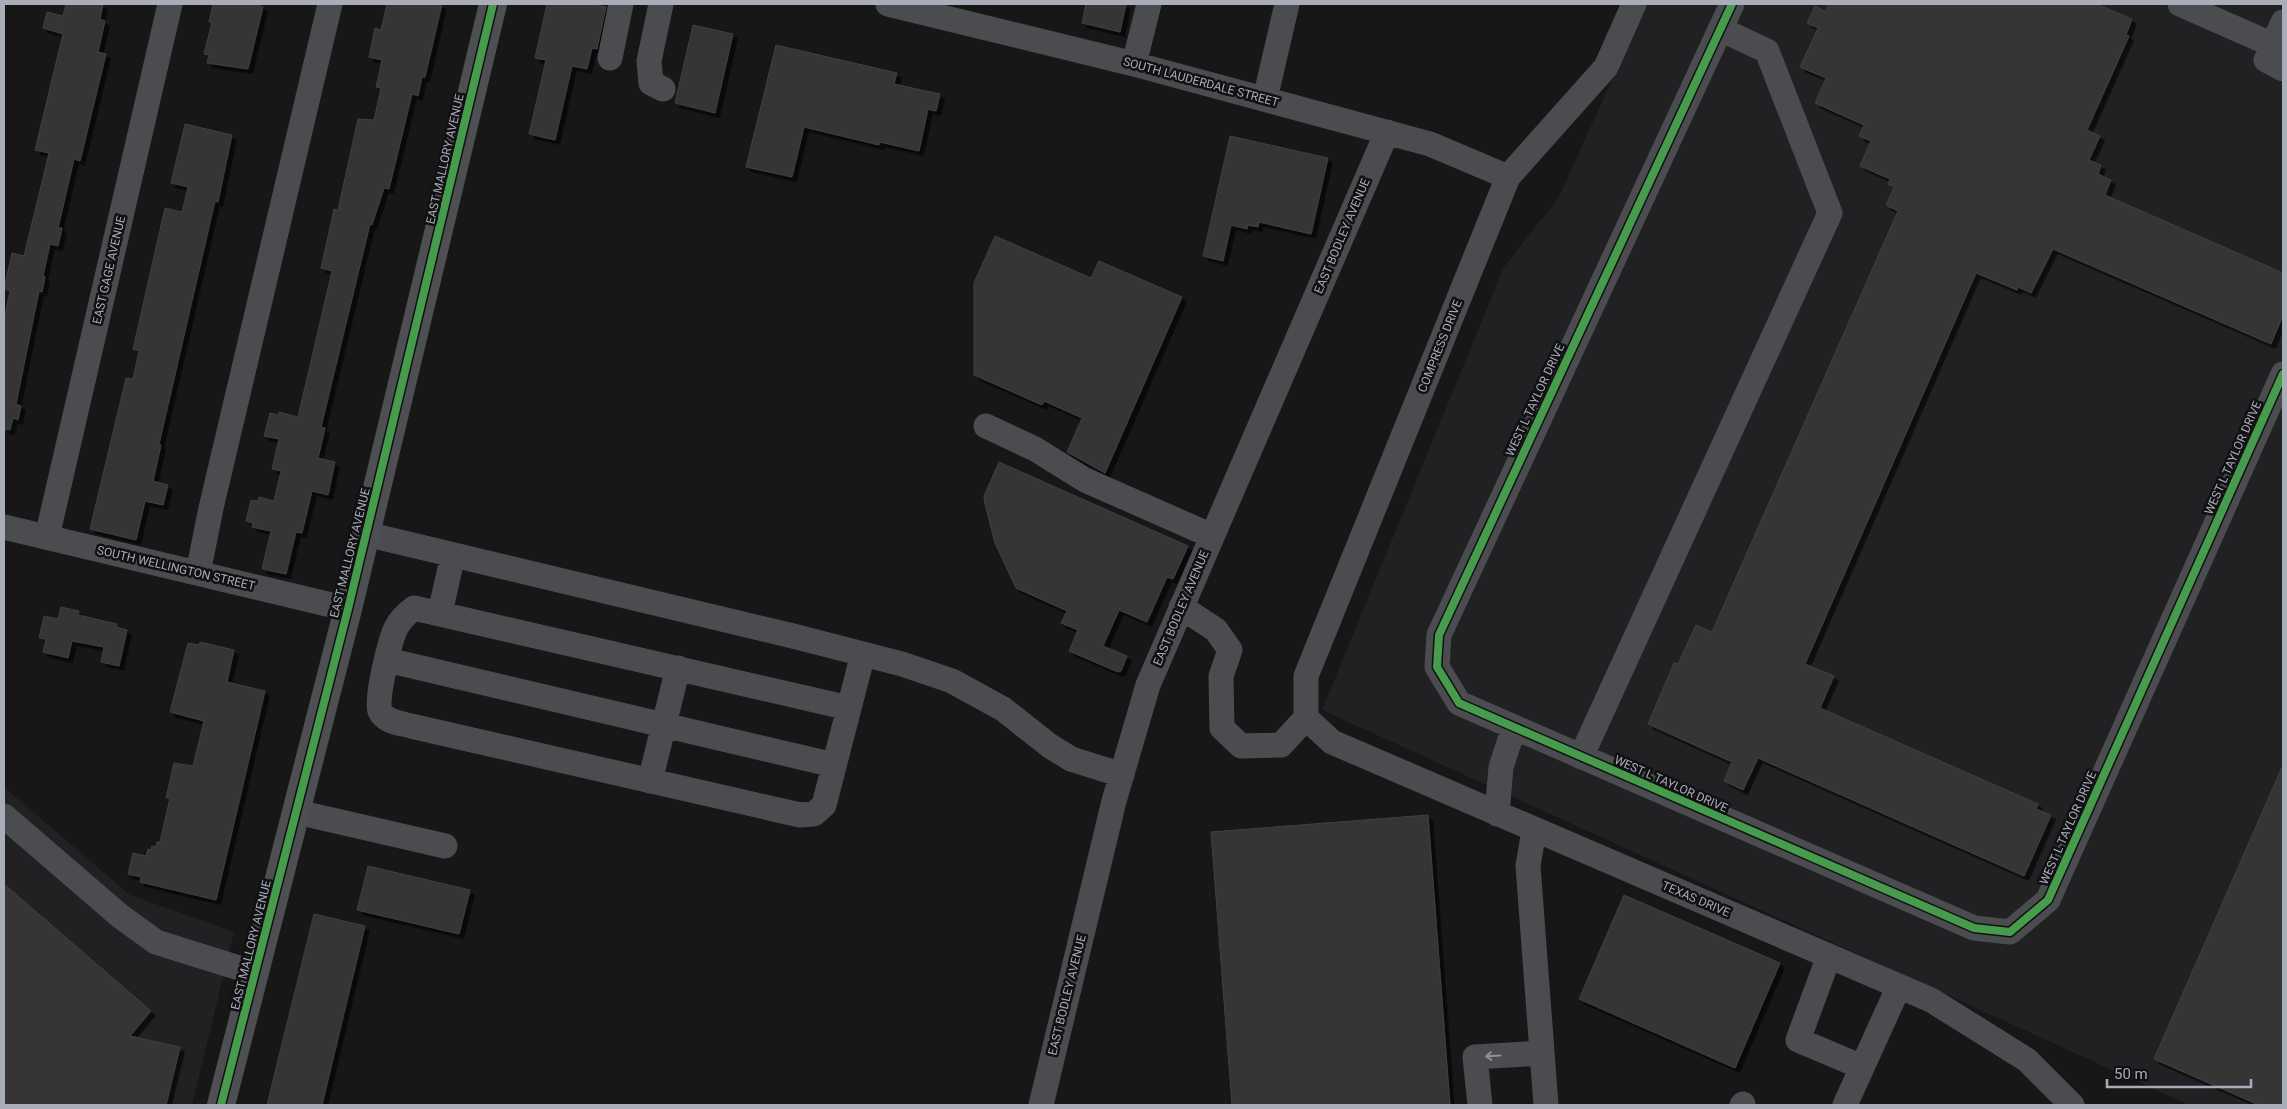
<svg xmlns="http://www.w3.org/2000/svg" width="2287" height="1109" font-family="Roboto,sans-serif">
<defs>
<filter id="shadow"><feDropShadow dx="4.5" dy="4.5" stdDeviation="0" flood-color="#0009"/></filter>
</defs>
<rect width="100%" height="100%" fill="#171717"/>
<path fill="#212123" d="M1646 4H2283V1105H2189L1322 710 1504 267 1559 197Z
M4 787 130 895 234 932 192 1105H4Z"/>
<path fill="#353536" stroke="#3f4043" filter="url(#shadow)" d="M66 4H103L100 19 105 21 98 52 106 54 80 161 74 159 58 228H62L58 246 50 244 43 276 45 277 42 292 39 291 16 404 21 406 18 420 13 418 10 430 4 429V320L10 291 4 289 12 253 24 256 49 153 35 150 63 34 43 28 47 12 63 16Z
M213 4H260V6L263 7 248 69 207 63 209 55 204 54 212 22H209Z
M387 4H442L425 77H422L418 96 412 94 389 189 384 188 372 225 370 224 321 427 325 428 318 458 335 462 328 495 312 491 302 533 296 532 286 574 262 569 271 531 252 527 253 523 246 521 251 500 258 501 259 497 274 501 281 471 272 469 279 439 264 436 270 413 278 415 279 412 298 417 332 271 321 268 334 209 338 210 358 119 374 120 381 88 376 87 382 60 369 57 375 28 381 30Z
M547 4H590L606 7 597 49 592 48 587 69 572 66 555 140 529 134 546 60 535 58Z
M1086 4H1126L1120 32 1082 23Z
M1829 4H2096L2132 19 2126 35 2129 36 2087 130 2100 136 2089 160 2101 165 2098 174 2111 180 2105 195 2283 273V315L2271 344 2053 249 2031 293 2018 287 2017 290 1976 273 1805 664 1834 676 1820 708 2038 804 2036 809 2051 815 2024 876 1758 758 1743 790 1724 781 1732 762 1648 724 1674 663 1678 664 1696 625 1712 632 1898 211 1886 205 1894 187 1888 184 1890 179 1860 166 1871 141 1859 136 1864 125 1815 103 1826 78 1800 67 1818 28 1807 23 1815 6 1825 11Z
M693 25 733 34 715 113 675 103Z
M776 45 897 73 894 84 940 94 936 111 928 109 919 151 880 142 879 145 804 127 792 177 746 167Z
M185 124 232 135 218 202 215 201 159 444 161 445 153 481 168 485 163 505 145 501 136 540 90 529 126 378 133 379 139 351 133 349 165 208 182 212 188 187 171 183Z
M1230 136 1328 158 1311 234 1259 222 1258 227 1248 225 1247 229 1231 225 1223 261 1203 256Z
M995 236 1091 278 1099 261 1182 297 1105 473 1067 452 1082 418 1044 401 1042 405 974 375V283Z
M999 462 1188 546 1173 579 1167 577 1147 622 1119 610 1103 646 1127 656 1121 671 1118 672 1069 651 1078 630 1061 623 1067 611 1016 588 995 543 985 504 984 496Z
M61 607 79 611 78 615 117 624 116 627 127 630 119 666 101 662 104 647 72 641 68 658 43 652 46 639 39 638 44 616 58 619Z
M200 642 234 650 227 682 265 691 216 900 140 882 141 877 128 874 133 853 146 856 148 849 151 850 152 846 156 847 157 842H160L170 798H166L174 763 193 766 204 721 170 712 188 643 199 645Z
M2283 765V1105H2259L2154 1059Z
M1428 815 1450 1105H1232L1211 832Z
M368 866 470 890 459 934 357 910Z
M4 884 151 1011 130 1036 180 1047 166 1105H4Z
M1624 895 1780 963 1735 1068 1579 999Z
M314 914 365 926 322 1105H267Z"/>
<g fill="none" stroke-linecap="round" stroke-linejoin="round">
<path stroke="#4b4c50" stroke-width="25" d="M661 4 649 61 651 83 663 89
M888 4 1134 64 1430 144 1508 177
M1732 4 1439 635 1437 667 1459 703 1974 928 2010 932 2048 900 2283 374
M2180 4 2273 45
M2283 22 2266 60 2283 69
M610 58 621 4
M1134 64 1149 4
M1265 99 1287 4
M986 426 1035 449 1085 480 1212 536
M4 527 348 609
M366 534 793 636 902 664 952 681 1003 709 1050 746 1071 759 1122 775
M47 537 170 4
M198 573 211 508 330 4
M1181 607 1216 630 1230 650 1221 676 1222 728 1241 746 1281 745 1306 718
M440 613 453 555
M387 660 834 765
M849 708 414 608C406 614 400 620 396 628 390 640 375 701 380 711 385 722 400 723 411 726L800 815 814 814 824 805 863 654
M1306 718 1332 742 1931 1000 2027 1060 2072 1105
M1306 718V676L1508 177 1606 67 1634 4
M1581 757 1830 213 1767 51 1720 29
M650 781 678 668
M297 812 445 846
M1497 814 1501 767 1514 727
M4 816 120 916 156 942 255 973
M1534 830 1528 866 1546 1105
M1829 956 1798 1040 1862 1067
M1041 1105 1114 801 1148 685 1387 132
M1480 1105 1475 1057 1542 1053
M1742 1105 1743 1104
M1845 1105 1899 986"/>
<path stroke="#4d4f52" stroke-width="28" d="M221 1105 348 609 493 4"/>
<defs>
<path id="cycleway" d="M1732 4 1439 635 1437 667 1459 703 1974 928 2010 932 2048 900 2283 374
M221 1105 348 609 493 4"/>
</defs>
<use href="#cycleway" stroke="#111113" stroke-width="11"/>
<use href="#cycleway" stroke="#469c4c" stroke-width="8"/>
</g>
<defs><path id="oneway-shaft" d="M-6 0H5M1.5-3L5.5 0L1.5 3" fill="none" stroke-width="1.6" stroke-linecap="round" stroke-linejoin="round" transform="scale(1.25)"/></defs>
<use stroke="#8c9099" href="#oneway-shaft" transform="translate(1493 1056) rotate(177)"/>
<g text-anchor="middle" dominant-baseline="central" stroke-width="5" stroke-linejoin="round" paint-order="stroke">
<g font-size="12" fill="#a8adb8" stroke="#111113">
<text transform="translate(1201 82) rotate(15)">SOUTH LAUDERDALE STREET</text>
<text transform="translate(445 159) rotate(-77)">EAST MALLORY AVENUE</text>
<text transform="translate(1342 236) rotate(-67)">EAST BODLEY AVENUE</text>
<text transform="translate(109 270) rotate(-77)">EAST GAGE AVENUE</text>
<text transform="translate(1440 346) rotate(-68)">COMPRESS DRIVE</text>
<text transform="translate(1535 400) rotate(-65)">WEST L TAYLOR DRIVE</text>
<text transform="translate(2233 458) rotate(-66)">WEST L TAYLOR DRIVE</text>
<text transform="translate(350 553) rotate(-76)">EAST MALLORY AVENUE</text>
<text transform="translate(176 568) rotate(13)">SOUTH WELLINGTON STREET</text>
<text transform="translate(1181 608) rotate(-67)">EAST BODLEY AVENUE</text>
<text transform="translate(1671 784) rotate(24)">WEST L TAYLOR DRIVE</text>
<text transform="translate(2068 828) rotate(-66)">WEST L TAYLOR DRIVE</text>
<text transform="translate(1696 899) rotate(23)">TEXAS DRIVE</text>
<text transform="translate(251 945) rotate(-76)">EAST MALLORY AVENUE</text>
<text transform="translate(1067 995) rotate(-76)">EAST BODLEY AVENUE</text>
</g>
</g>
<rect width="2287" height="1109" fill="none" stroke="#a8adb8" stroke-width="10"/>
<path d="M2107 1079v8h144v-8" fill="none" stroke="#a8adb8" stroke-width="2.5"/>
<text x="2114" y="1079" font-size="15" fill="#a8adb8" stroke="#111113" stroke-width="4" paint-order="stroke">50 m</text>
</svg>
